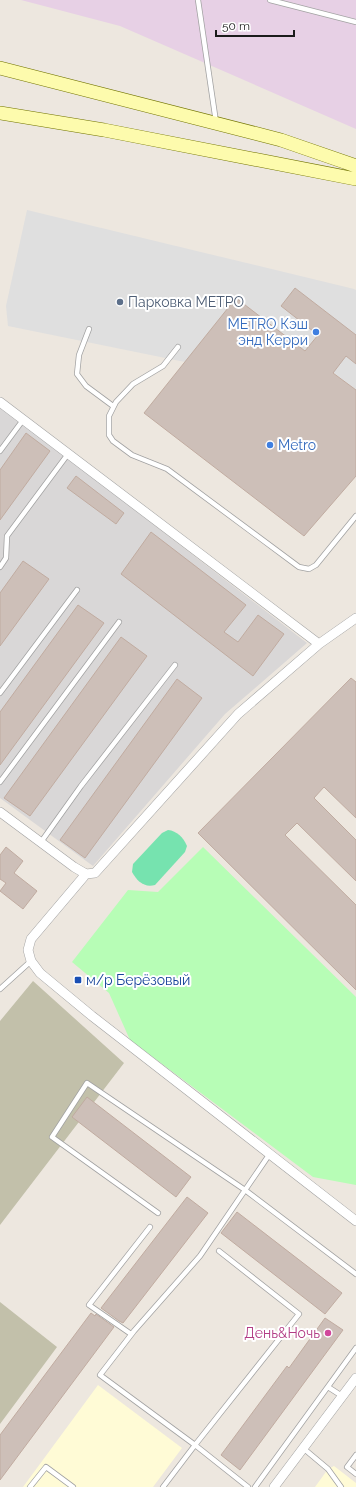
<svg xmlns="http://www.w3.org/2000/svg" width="356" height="1487" font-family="Raleway,sans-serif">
<rect width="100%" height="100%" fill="#ede7df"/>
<path fill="#d9d7d7" d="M0 406 307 643 225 714 93 866 0 798Z"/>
<path fill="#e7d0e5" d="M21 0H356V129L120 26Z"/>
<path fill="#fffbd6" d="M98 1385 182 1448 153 1487H23Z
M334 1466 356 1483V1487H315L328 1469Z"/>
<path fill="#c2c0aa" d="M33 981 124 1063 0 1225V1021Z
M0 1302 57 1347 0 1424Z"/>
<path fill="#b7fdb6" d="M203 847 356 997V1185L313 1177 130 1040 109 993 72 962 128 890 158 892Z"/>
<path fill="#76e3af" d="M168 830C177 831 183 837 187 846L185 852 155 885C144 888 137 881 132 872L133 864 162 833Z"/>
<path fill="#dfdfdf" d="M27 210 354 289 356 290V390L236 298 185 362 8 326 6 306Z"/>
<path fill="#cdbfb8" stroke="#c0aba0" d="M295 288 356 335V364L346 356 333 373 356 390V476L304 536 144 413 236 298 305 351 318 335 281 306Z
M26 433 50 451 0 520V470Z
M76 476 124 513 116 524 67 488Z
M151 532 246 605 224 632 238 642 258 615 284 634 253 676 121 574Z
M23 561 49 579 0 646V593Z
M78 605 104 623 0 765V712Z
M121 637 147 656 30 816 4 798Z
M351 678 356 682V818L324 787 314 798 356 840V881L297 823 285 835 356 905V990L198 833Z
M177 679 202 698 85 858 60 840Z
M6 847 23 861 14 873 37 891 23 909 0 891 6 883 0 879V855Z
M87 1097 191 1177 176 1197 72 1117Z
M187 1197 208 1213 123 1323 119 1321 101 1308Z
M237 1212 342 1293 325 1314 221 1233Z
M91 1313 95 1316 96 1314 114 1327 0 1480V1435Z
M325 1318 343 1330 240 1470 221 1455 287 1366 289 1368Z"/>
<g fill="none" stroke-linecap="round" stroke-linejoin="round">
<defs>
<path id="service" d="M198 0 216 122
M270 0 356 22
M89 329 79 355 77 374 86 386 113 406
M178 347 163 366 133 384 116 402 109 416V435L113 441 132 455 167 469 299 567 309 569 316 565 356 516
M0 451 23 420
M0 567 6 558 7 536 68 454
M0 693 77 590
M0 782 119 622
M41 842 81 786 175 665
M0 989 31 961
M158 1213 52 1137 87 1083 245 1190 356 1274
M219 1251 299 1314 195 1445 100 1375 134 1331 200 1256 269 1155
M131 1334 89 1305 150 1227
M328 1387 342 1396
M303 1448 328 1469 341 1487
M356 1455 347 1467 356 1474
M30 1487 46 1467 73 1487
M163 1487 195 1445 248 1487
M255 1487 356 1348"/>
<path id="minor" d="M0 402 319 644
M0 812 74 867 86 874 95 873 238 714 319 644 356 618
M86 874 31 939 28 950 31 961 40 973 92 1016 356 1221
M274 1487 356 1378"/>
<path id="secondary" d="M0 68 281 140 356 166
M0 113 104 130 356 179"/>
</defs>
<use href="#service" stroke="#a2a2a2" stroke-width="6"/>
<use href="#minor" stroke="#a2a2a2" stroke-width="10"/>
<use href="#secondary" stroke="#717300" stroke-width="14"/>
<use href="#service" stroke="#fff" stroke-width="4.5"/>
<use href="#minor" stroke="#fff" stroke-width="9"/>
<use href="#secondary" stroke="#fdfbad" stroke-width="13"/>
</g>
<circle fill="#5c6f8a" stroke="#fff" stroke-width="1.5" cx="120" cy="302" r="4"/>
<g fill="#3f7fe0" stroke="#fff" stroke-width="1.5">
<circle cx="316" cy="332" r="4"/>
<circle cx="270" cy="445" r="4"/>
</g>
<rect fill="#1a4fb4" stroke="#fff" stroke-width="1.5" x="74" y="976" width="8" height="8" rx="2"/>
<circle fill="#d1479c" stroke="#fff" stroke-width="1.5" cx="328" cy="1333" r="4"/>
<g text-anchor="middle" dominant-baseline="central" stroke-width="4" stroke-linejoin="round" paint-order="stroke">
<g font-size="14" fill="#4e5e75" stroke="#fff" text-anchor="start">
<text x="128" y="302">Парковка МЕТРО</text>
</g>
<g font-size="14" fill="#366cbe" stroke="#fff" text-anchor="end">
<text x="308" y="324">METRO Кэш<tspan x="308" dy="16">энд Керри</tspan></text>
<text x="278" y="445" text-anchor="start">Metro</text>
</g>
<g font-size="14" fill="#164399" stroke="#fff" text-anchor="start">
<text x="86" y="980">м/р Берёзовый</text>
</g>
<g font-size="14" fill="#b23c85" stroke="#fff" text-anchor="end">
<text x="320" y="1333">День&amp;Ночь</text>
</g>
</g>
<path d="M216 30v6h78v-6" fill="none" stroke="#1b1b1b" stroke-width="2"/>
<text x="222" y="30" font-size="12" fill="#1b1b1b" stroke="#ffffff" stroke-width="3" paint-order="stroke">50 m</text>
</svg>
